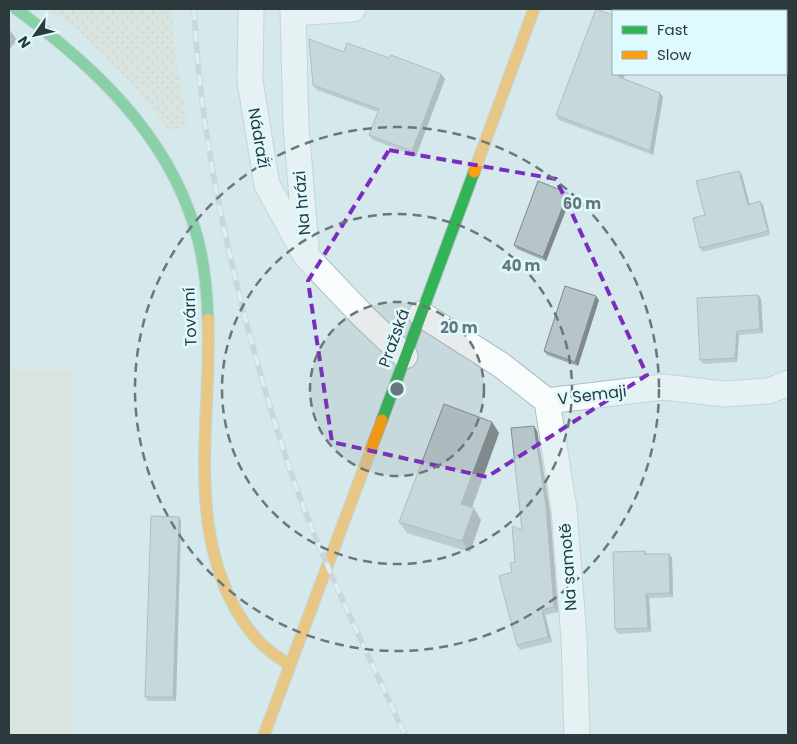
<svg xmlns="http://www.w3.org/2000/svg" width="797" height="744" font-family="Poppins,sans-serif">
<defs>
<pattern id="park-dots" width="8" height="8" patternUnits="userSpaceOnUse" patternTransform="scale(1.25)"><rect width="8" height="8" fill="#ddded0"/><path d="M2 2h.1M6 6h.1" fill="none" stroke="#bebfb4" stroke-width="1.8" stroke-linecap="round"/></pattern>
</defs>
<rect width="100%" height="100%" fill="#d5e8eb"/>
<path fill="url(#park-dots)" d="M48 9H172L174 46 188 126 170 132 131 83 77 29Z"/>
<path fill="#ddded0" d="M9 370H72L71 735H9Z"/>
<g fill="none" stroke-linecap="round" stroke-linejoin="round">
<defs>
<path id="street" d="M251 9 250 81 267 185 306 256 363 316 405 356
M293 9 296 126 306 247
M293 13 353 9
M421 314 501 365 547 401 663 387 725 394 769 391 788 383
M547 401 564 509 574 638 577 735"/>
<path id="fast" d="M16 9C93 65 167 134 195 229 204 258 207 288 208 319
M382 420 474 172"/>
<path id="slow" d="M474 172 534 9
M208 319C212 414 186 520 235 608 244 624 256 641 271 652 277 657 284 661 290 665
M264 735 382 420"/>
</defs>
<use href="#street" stroke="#b0bfc1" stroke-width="27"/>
<use href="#fast" stroke="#b0bfc1" stroke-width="13"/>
<use href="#slow" stroke="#b0bfc1" stroke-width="13"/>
<use href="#street" stroke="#f9fcfc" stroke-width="25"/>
<use href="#fast" stroke="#30b455" stroke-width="11"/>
<use href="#slow" stroke="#ff9f0a" stroke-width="11"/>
<defs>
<path id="rail" d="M194 9C199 116 220 222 247 325 262 381 278 436 297 490 328 574 368 654 405 735"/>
</defs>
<use href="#rail" stroke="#bcc1c2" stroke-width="5.5"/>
<use href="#rail" stroke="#dffafe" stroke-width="4" stroke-dasharray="11" stroke-linecap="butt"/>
</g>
<path fill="#9da9ac" d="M344 52 389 58 441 74 445 79 416 156 373 140 369 135 378 112 317 90 313 85Z
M613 74H625L623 78 660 93 663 97 653 155 559 120 556 115Z
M742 175 749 204 763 205 770 235 702 252 700 248 705 215Z
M568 193 571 197 546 261 517 249 514 245Z
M758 295 761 299 763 333 739 335 737 362 703 364 700 360Z
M599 300 578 366 547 355 544 351Z
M492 422 499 433 472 508 481 520 470 552 407 533 399 522Z
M534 426 537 431 550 511 558 612 545 615 552 642 520 650 517 645 512 572 522 530Z
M181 521 176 701H148L145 697Z
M645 551 647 554H669L672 558 673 597 649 598 651 632 618 634 615 629Z"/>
<path fill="#808a8c" d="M684 9H688L687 11H683Z
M12 33 17 40 9 50V36Z
M441 74 445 79 416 156 412 151Z
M620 74H625L622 81 619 77Z
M660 93 663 97 653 155 650 151Z
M739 171 742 175 751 209 748 205Z
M568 193 571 197 546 261 543 257Z
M760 201 763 205 770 235 768 231Z
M758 295 761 299 763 333 760 329Z
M596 296 599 300 578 366 575 362Z
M737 331 739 335 737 362 735 358Z
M492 422 499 433 469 515 461 504Z
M534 426 537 431 550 511 558 612 554 607Z
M474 508 481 520 470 552 462 541Z
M179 517 181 521 176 701 173 697Z
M669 554 672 558 673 597 670 593Z
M646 594 649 598 651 632 648 628Z
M542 610 545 615 552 642 548 637Z"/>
<path fill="#b7c5c8" stroke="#808a8c" d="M596 9 613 15V74H620L619 77 660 93 650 151 556 115Z
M657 9H684L683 11H656Z
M9 30 12 33 9 36Z
M309 39 344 52 347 43 389 58 391 55 441 74 412 151 369 135 379 109 313 85Z
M739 171 748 205 760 201 768 231 700 248 693 218 705 215 696 181Z
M538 181 568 193 543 257 514 245Z
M565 286 596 296 575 362 544 351Z
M758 295 760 329 737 331 735 358 700 360 697 298Z
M444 404 492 422 461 504 474 508 462 541 399 522Z
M534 426 546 506 554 607 542 610 548 637 517 645 499 576 512 572 510 563 515 562 512 526 522 530 511 428Z
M151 516 179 517 173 697H145Z
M645 551V554H669L670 593 646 594 648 628 615 629 613 552Z"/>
<path d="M0 0H797V744H0ZM389 150 556 179 647 375 487 477 332 442 308 281Z" fill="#d5e8eb" fill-opacity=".55" fill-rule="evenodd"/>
<path fill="none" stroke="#7b2cbf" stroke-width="4" stroke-dasharray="10 6" stroke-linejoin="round" d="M389 150 556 179 647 375 487 477 332 442 308 281Z"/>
<circle cx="397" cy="389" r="87" fill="#68777a" fill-opacity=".12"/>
<g fill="none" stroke="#68777a" stroke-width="2.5" stroke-dasharray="9 6">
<circle cx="397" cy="389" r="87"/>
<circle cx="397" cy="389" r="175"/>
<circle cx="397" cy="389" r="262"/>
</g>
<g text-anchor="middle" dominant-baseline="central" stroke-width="5" stroke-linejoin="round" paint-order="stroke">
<g font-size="16" fill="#2d3a3d" stroke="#dffafe">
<text transform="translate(259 138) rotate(80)">Nádraží</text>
<text transform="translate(302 203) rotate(-95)">Na hrázi</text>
<text transform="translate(190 317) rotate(-92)">Tovární</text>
<text transform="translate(394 338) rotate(-70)">Pražská</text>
<text transform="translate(592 395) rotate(-7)">V Semaji</text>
<text transform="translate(568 567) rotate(-94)">Na samotě</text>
</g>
</g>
<circle cx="397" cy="389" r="8" fill="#68777a" stroke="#dffafe" stroke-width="2.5"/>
<g font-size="15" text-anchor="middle" font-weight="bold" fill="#68777a" stroke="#dffafe" stroke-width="5" stroke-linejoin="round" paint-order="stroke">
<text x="582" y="209">60 m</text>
<text x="521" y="271">40 m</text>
<text x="459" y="333">20 m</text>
</g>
<rect width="797" height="744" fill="none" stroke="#2d3a3d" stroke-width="20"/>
<rect x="612" y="10" width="175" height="65" fill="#dffafe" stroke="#98adb1"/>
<rect x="622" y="26" width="25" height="8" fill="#30b455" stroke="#98adb1"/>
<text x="657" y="35" font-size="15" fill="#2d3a3d">Fast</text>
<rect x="622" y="51" width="25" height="8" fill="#ff9f0a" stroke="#98adb1"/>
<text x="657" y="60" font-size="15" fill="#2d3a3d">Slow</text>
<g transform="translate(35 35) rotate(236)" stroke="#dffafe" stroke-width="4" paint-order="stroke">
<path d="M0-4L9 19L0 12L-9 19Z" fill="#2d3a3d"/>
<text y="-8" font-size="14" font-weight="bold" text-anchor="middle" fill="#2d3a3d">N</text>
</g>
</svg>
